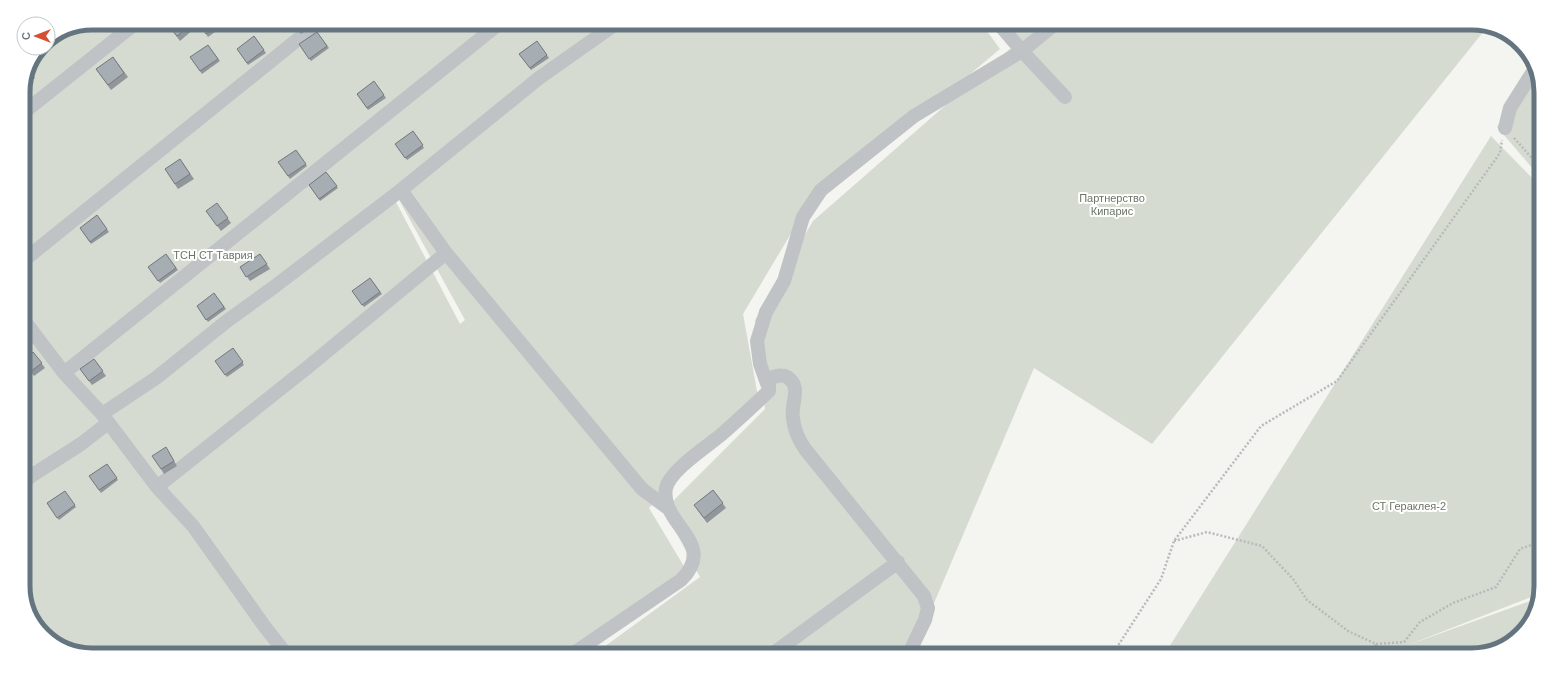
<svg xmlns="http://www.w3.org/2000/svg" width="1564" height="678" font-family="Helvetica,sans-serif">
<rect width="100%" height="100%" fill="#f4f4f1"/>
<path fill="#d6dbd2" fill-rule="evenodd" d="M92 23H981L1000 49 802 215 743 314 758 397 649 508 688 573 569 655H92L66 650 37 628 23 591V88L41 48H48V40L66 28ZM398 198 465 320 460 324 395 200Z
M993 23H1472L1488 26 1152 444 1034 368 912 655H593L700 577 664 510 765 409 755 320 813 221 1011 48Z
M1535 71 1541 88 1540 177 1497 127Z
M1491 136 1540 186 1536 595 1408 645 1536 599V612L1511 643 1472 655H1383V654L1380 655H1164Z"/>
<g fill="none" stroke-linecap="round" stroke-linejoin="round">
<path stroke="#b7babc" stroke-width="2.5" stroke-dasharray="2 2" stroke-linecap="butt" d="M1514 138 1540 167
M1174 541 1207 532 1262 546 1293 579 1307 600 1348 631 1376 644 1374 655
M1376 644 1404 642 1420 622 1453 603 1496 587 1520 549 1537 543
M1112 655 1161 579 1174 541 1261 426 1337 381 1500 153 1502 140"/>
<path stroke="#bfc3c6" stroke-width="14" d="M998 23 1022 51 1065 97
M23 113 136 23
M1505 128 1510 108 1534 70
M401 190 446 253 642 489 669 509
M23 261 318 23
M23 319 64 373 102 414 157 487 193 526 265 627 287 655
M64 373 500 23
M769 389 760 364 757 341 766 312 784 281 803 217 821 190 914 116 1022 51 1056 23
M102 414 156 378 227 321 274 287 401 190 539 78 617 23
M23 466 31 476
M23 483 31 476 81 444 108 423
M157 487 308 367 446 253
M571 655 681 580C719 543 659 524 666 488 670 470 708 446 722 434 738 420 754 405 769 391V379C775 376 781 374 787 377 803 387 790 404 793 418 794 430 798 439 805 449L924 596 928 608 925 620 908 655
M771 655 898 562"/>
</g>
<path fill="#90969a" d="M191 23 195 28 180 41 167 24Z
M199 23H225L226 24 208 37Z
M293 23H317L301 34Z
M317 32 329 48 311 61 299 44Z
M254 36 266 53 248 65 237 49Z
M537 41 549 58 531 70 519 54Z
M208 45 220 61 202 74 190 57Z
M113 57 128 77 111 90 96 69Z
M31 71 35 78 24 86Z
M374 81 386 98 368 110 357 94Z
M413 131 424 148 407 160 395 144Z
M296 150 307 166 290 179 278 162Z
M180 159 194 179 178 189 165 169Z
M326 172 338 188 320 201 309 185Z
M217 203 231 223 221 231 206 211Z
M97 215 109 232 91 244 80 228Z
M166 254 178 270 160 283 148 267Z
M260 254 270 269 250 281 240 267Z
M370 278 382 294 364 307 352 291Z
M214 293 226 309 208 322 197 306Z
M233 348 244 365 227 377 215 361Z
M33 352 45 368 34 376 23 362Z
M94 359 106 376 92 385 80 369Z
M169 452 177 466 164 474 161 469Z
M107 464 118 480 101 493 89 476Z
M713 490 726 508 707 523 694 505Z
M65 491 76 507 59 520 47 503Z
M23 523 28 531 23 535Z"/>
<path fill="#a7aeb3" stroke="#757a7d" d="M168 23H191L192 24 177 36 167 24Z
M199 23H222L206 34Z
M293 23H312L299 32Z
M317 32 327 46 309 59 299 44Z
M254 36 264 50 247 63 237 49Z
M537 41 547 55 530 68 519 54Z
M208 45 218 59 200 71 190 57Z
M113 57 124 73 108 85 96 69Z
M31 71 34 76 26 81Z
M374 81 384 95 367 108 357 94Z
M413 131 423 145 405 158 395 144Z
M296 150 306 164 288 176 278 162Z
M180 159 190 174 175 184 165 169Z
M326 172 337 186 319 199 309 185Z
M217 203 228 218 217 226 206 211Z
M97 215 107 229 90 242 80 228Z
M166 254 176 268 158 281 148 267Z
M260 254 267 264 246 277 240 267Z
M370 278 380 292 362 305 352 291Z
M214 293 224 307 206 320 197 306Z
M233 348 243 362 225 375 215 361Z
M33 352 42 363 30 372 23 362V360Z
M94 359 103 371 89 381 80 369Z
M166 447 174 461 161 469 152 456Z
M107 464 117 478 99 490 89 476Z
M713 490 723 503 704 518 694 505Z
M65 491 75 505 57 518 47 503Z
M23 523 27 529 23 531Z"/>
<g text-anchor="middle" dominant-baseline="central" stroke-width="4" stroke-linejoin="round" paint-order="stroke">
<g font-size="11" fill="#687764" stroke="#fff">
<text x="1112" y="198">Партнерство<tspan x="1112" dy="13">Кипарис</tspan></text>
<text x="213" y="255">ТСН СТ Таврия</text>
<text x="1409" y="506">СТ Гераклея-2</text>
</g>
</g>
<path d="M0 0H1564V678H0ZM92 30H1472A62 62 0 0 1 1534 92V586A62 62 0 0 1 1472 648H92A62 62 0 0 1 30 586V92A62 62 0 0 1 92 30Z" fill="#fff" fill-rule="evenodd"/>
<path fill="none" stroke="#65757f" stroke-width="5" d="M92 30H1472A62 62 0 0 1 1534 92V586A62 62 0 0 1 1472 648H92A62 62 0 0 1 30 586V92A62 62 0 0 1 92 30Z"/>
<g transform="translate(36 36) rotate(270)"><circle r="19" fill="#ffffff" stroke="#c1c8cc"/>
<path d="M0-3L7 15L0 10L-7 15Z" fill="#d54f30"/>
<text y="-6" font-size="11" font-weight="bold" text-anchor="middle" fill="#65757f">С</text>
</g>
</svg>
